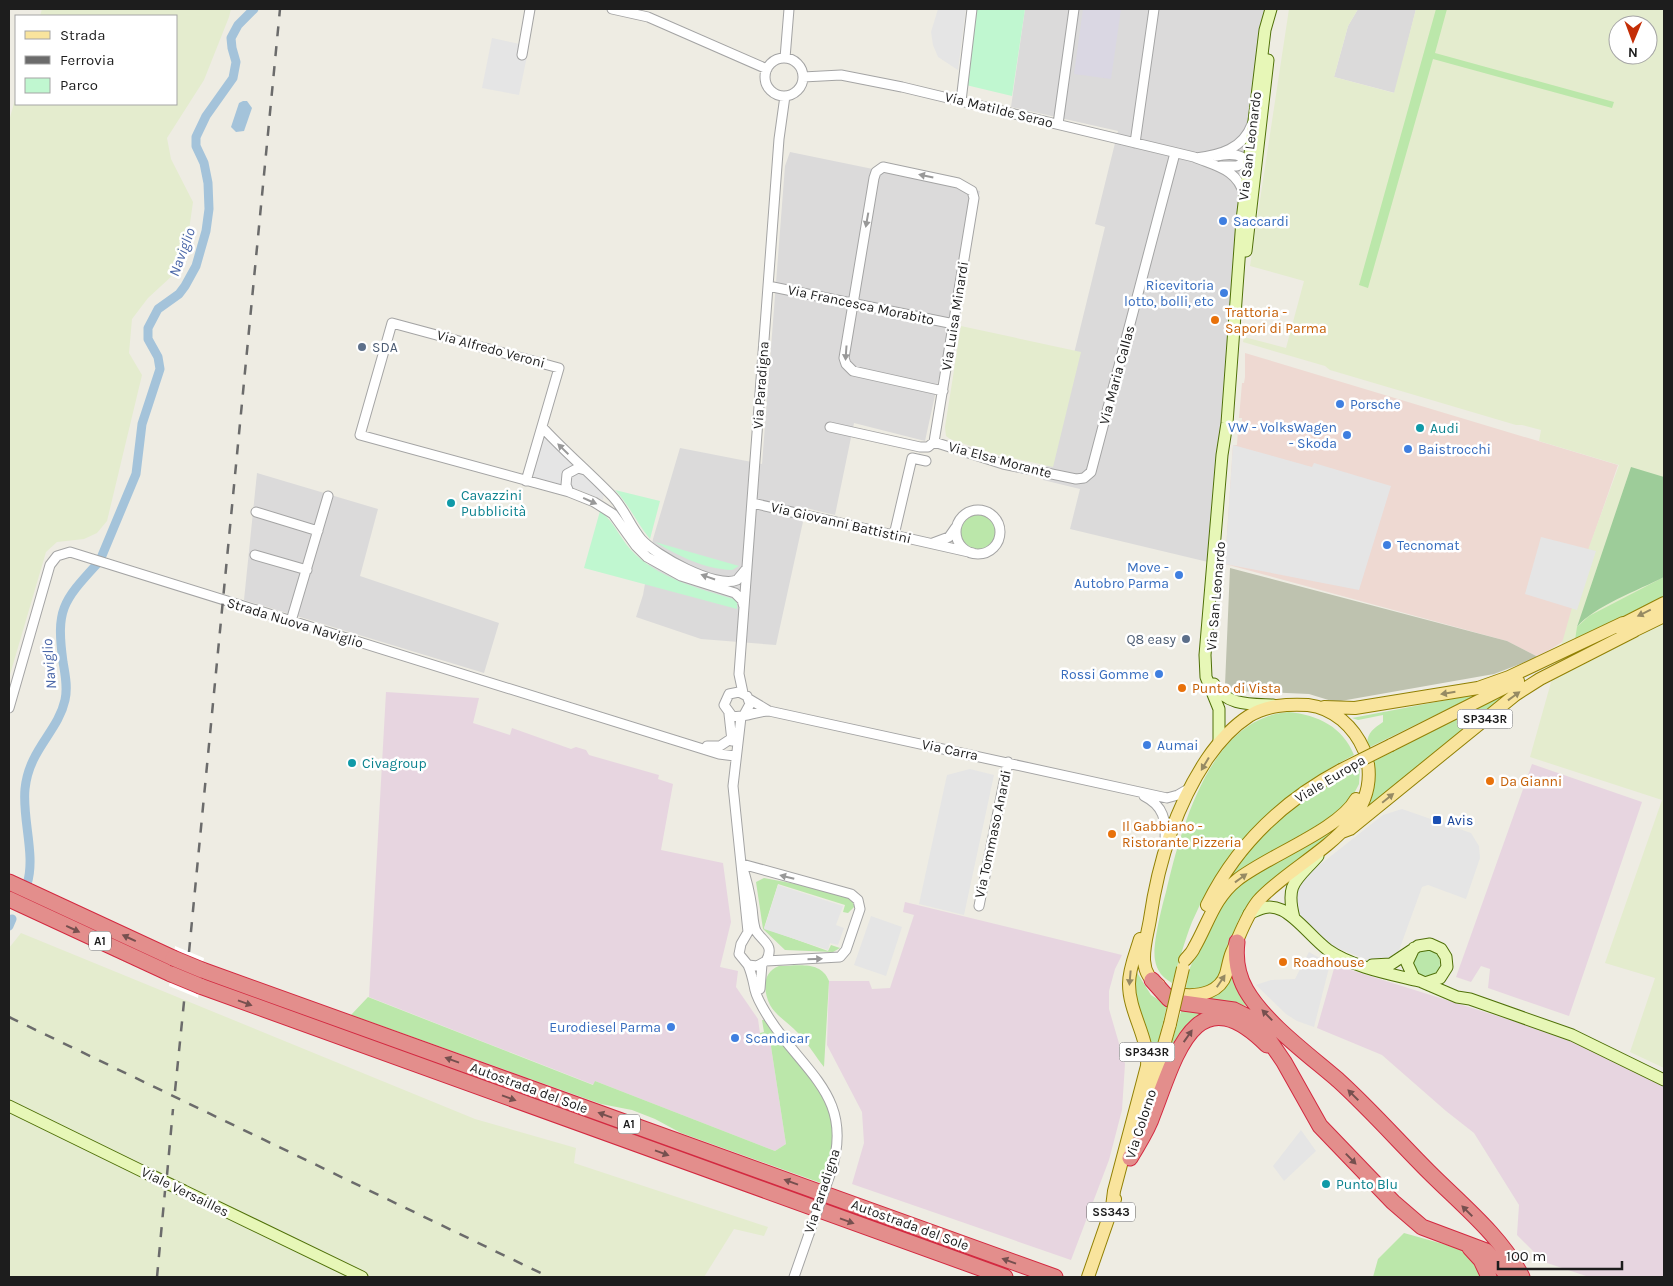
<svg xmlns="http://www.w3.org/2000/svg" width="1673" height="1286" font-family="Karla,sans-serif">
<rect width="100%" height="100%" fill="#eeece3"/>
<path fill="#dbdada" d="M1025 9H1269L1208 562 1070 529 1080 489 1043 480 1105 227 1095 224 1118 131 1011 107Z
M1358 9H1416L1395 93 1334 77 1348 26Z
M790 152 980 191 925 441 854 423 835 515 806 508 776 645 701 639 636 617 643 595 653 539 680 448 762 464 785 166Z
M257 473 378 509 360 576 499 623 484 673 244 600Z"/>
<path fill="#eed9d2" d="M1245 353 1618 465 1590 546 1572 636 1538 657 1507 641 1225 564 1233 445H1237L1238 430H1241L1242 418H1239L1242 383H1244L1245 377Z"/>
<path fill="#e7d5e0" d="M386 692 479 698 473 723 510 735 512 728 571 749 576 747 586 750 589 755 659 775 658 779 673 784 661 850 723 863 731 922 720 967 738 971 736 987 758 1019 761 1041 770 1040 786 1144 775 1151 595 1081 594 1085 369 997Z
M1532 764 1642 802 1569 1016 1488 988 1490 969 1481 966 1471 982 1456 977Z
M905 902 1122 955 1115 969 1109 991V1009L1125 1064 1122 1110 1109 1160 1071 1260 852 1184 864 1143 862 1112 827 1045 829 981H869L872 989 890 988 914 915 903 912Z
M1335 965 1561 1036 1664 1085V1277H1589L1544 1262 1517 1235 1519 1205 1474 1133 1446 1111 1382 1055 1317 1028Z"/>
<path fill="#bec2af" d="M1230 568 1507 641 1538 657 1494 674 1335 702 1309 694 1238 691 1225 685Z"/>
<path fill="#e4ecce" fill-rule="evenodd" d="M42 9H231L229 17 204 80 167 138 171 159 193 202 189 230 173 275 148 298 132 319 129 353 142 375 107 521 97 533 84 539 57 542 46 552 9 678V121L16 96V104H176V16H40Z
M1289 9H1358L1348 26 1334 77 1394 93 1416 9H1664V1068L1630 1052 1655 978 1605 963 1662 800 1530 757 1589 547 1619 465 1539 441 1541 430 1522 425H1516L1330 370 1325 366 1243 342 1244 337 1286 348 1304 281 1250 266ZM1618 25H1648V55H1618Z
M961 326 1081 352 1053 467 994 454 950 439 946 436 945 427Z
M21 933 475 1119 576 1148 574 1163 768 1227 764 1236 734 1229 704 1277H9V948Z"/>
<path fill="#bbe7aa" d="M1436 9H1447L1435 53 1614 102 1612 108 1433 59 1368 288 1359 285Z
M960 532a18 18 0 1 1 36 0a18 18 0 1 1-36 0Z
M1664 577V596L1575 640 1577 627 1589 616Z
M1512 691 1370 805H1369L1374 782 1372 762Z
M1478 694 1368 748C1365 734 1373 729 1383 722V715L1358 720 1352 718Z
M1289 712C1318 715 1343 727 1354 755 1283 791 1225 846 1192 922 1184 942 1179 963 1172 983 1162 977 1157 971 1155 960 1152 946 1162 906 1166 892 1181 829 1210 717 1289 712Z
M1360 768 1359 784 1346 809 1230 877C1258 827 1311 793 1360 768Z
M1341 825 1249 903 1238 921 1222 972 1214 985 1196 989 1186 988 1189 970 1207 929 1235 886 1331 827Z
M764 878 844 893 853 900 854 907 848 913 843 912 845 905 778 884 764 928 828 951 831 945 840 948 833 952 785 950 763 929 756 882Z
M1414 963a13 13 0 1 1 26 0a13 13 0 1 1-26 0Z
M779 966C797 966 821 960 829 981L824 1067C815 1056 808 1043 798 1033 790 1024 776 1016 770 1005 763 991 762 972 779 966Z
M1136 971 1151 995 1167 1005 1151 1074 1134 983Z
M1231 975H1233L1246 1006 1207 998Z
M368 997 593 1085 595 1081 775 1151 786 1144 770 1040 761 1041 760 1033 764 1032 762 1020H764C789 1050 835 1095 835 1136 834 1152 827 1169 821 1183L681 1133 655 1119 632 1110 601 1104 351 1015Z
M1182 1008 1218 1013 1165 1065Z
M1404 1233 1468 1251 1484 1277H1373L1378 1259Z"/>
<path fill="#9dcc99" d="M1631 467 1664 477V577C1639 590 1594 606 1577 627Z"/>
<path fill="#c0f7d0" d="M976 9H1025L1012 96 966 85Z
M615 490 660 501 650 539C637 523 629 505 615 490Z
M600 511C616 523 621 542 636 555 663 580 704 590 737 600V609L584 568Z
M655 542 739 566 732 570C704 569 679 556 655 542Z"/>
<path fill="#e5e5e5" d="M938 9H966L958 70 938 57 933 45 931 32Z
M492 38 529 46 519 95 482 88Z
M542 432 604 492 603 500 577 489 531 478Z
M1233 445 1312 467 1314 463 1391 486 1359 590 1225 564Z
M1541 537 1596 551 1577 610 1525 594Z
M970 769 994 775 964 915 919 904 947 775Z
M1402 809 1471 833 1479 846 1480 858 1466 899 1428 885 1422 887 1397 956 1373 962 1327 944 1300 916 1294 895 1303 878 1383 815Z
M778 885 843 906 836 925 844 928 838 945 830 943 828 950 764 929Z
M871 916 902 927 886 976 854 965Z
M1309 952 1330 964 1314 1027 1297 1021 1286 1014 1256 985 1271 980 1295 979Z
M1301 1130 1316 1151 1284 1181 1273 1166Z"/>
<path fill="#dad7e3" d="M1083 9H1121L1111 79 1074 74Z"/>
<path fill="#a4c3da" d="M243 101H247L252 108 244 131 236 132 231 127 239 103Z"/>
<path fill="#fff" d="M175 946 204 958 198 998 169 986Z"/>
<g fill="none" stroke-linecap="round" stroke-linejoin="round">
<path stroke="#a4c3da" stroke-width="9" d="M101 558 136 474 142 424 160 369 158 357 148 339V328L158 309 179 294 185 286 196 266 206 231 209 209 208 183 204 163 196 146V137L206 116 233 78 236 62 232 48 231 38 238 25 254 9
M27 884C36 856 22 819 25 789 29 749 58 732 65 700 68 687 65 674 63 662 56 610 62 602 97 564
M9 926 12 919"/>
<defs>
<path id="street" d="M612 9 648 17 767 69
M522 55 530 9
M785 58 789 9
M765 77a19 19 0 1 1 38 0a19 19 0 1 1-38 0Z
M803 77 841 75 902 87 1194 157C1215 166 1238 169 1244 195
M961 101 972 9
M1058 124 1074 9
M1135 143 1154 9
M1216 156C1230 153 1244 153 1252 166
M1196 158C1220 155 1243 149 1252 124
M1221 166H1237L1251 159
M768 286 954 324
M542 427C564 451 590 473 613 497 625 510 630 526 641 539 655 555 716 589 737 580L747 568
M830 427 920 447H928L934 442 1003 464 1076 479 1084 478 1091 472 1175 153
M934 442 974 198 972 191 958 183 883 167 876 172 874 178 844 358 846 364 853 371 943 391
M526 481 559 368 392 323 360 435 569 492 594 502 613 514 636 546 647 557 681 576 735 593 742 600 744 607
M569 492 566 485 567 474 578 468 585 470
M752 503 973 553
M956 532a22 22 0 1 1 44 0a22 22 0 1 1-44 0Z
M256 512 318 531
M894 535 912 458 926 461
M933 543 949 537 956 527
M255 555 307 570
M291 621 328 496
M743 693 739 674 779 139 785 96
M749 699 769 711 1167 798 1178 795 1190 788
M9 708 50 565 57 556 70 552 719 754 735 756
M729 714 732 741
M744 715 750 704 747 696 739 692 729 694 724 705 732 716C741 719 757 711 769 711
M741 717 733 786 748 932 741 944 739 954 748 965 757 966 766 961C775 945 763 942 756 931 753 924 753 915 752 908 750 894 747 880 742 866
M707 746H720L732 738
M1144 796C1164 806 1166 820 1165 841
M742 864 851 894 858 900 860 909 846 950 840 957 766 961
M979 906 1008 762
M748 965C752 974 753 981 755 990 757 999 764 1010 769 1018 805 1074 855 1097 831 1172
M760 989 762 964
M794 1277 809 1234"/>
<path id="secondary" d="M1246 251 1268 60
M1214 684C1226 706 1251 704 1273 705
M1219 743V709L1206 677 1205 655 1222 455 1227 423 1242 220 1265 30 1271 9
M1249 914C1260 908 1269 904 1282 910 1297 917 1313 939 1328 950 1352 967 1390 974 1419 981
M1294 918C1285 883 1296 881 1318 856
M1372 965 1391 964 1418 946 1430 944 1441 949 1446 957 1447 967 1440 978 1425 983 1414 978 1407 963 1414 948
M1422 982 1457 997 1470 999 1572 1035 1664 1080
M9 1106 148 1174
M184 1191 362 1277"/>
<path id="primary" d="M1617 627 1664 603
M1627 634 1664 616
M1324 707 1355 708 1478 688 1509 677 1623 623
M1391 745 1518 681
M1342 832 1350 829 1515 695 1540 679 1634 631
M1207 905C1236 846 1283 801 1341 770
M1185 960C1188 956 1192 953 1194 948 1208 924 1214 898 1237 880 1267 856 1339 830 1356 799
M1159 985C1134 972 1147 939 1150 919 1158 864 1176 806 1207 759 1218 743 1232 727 1249 716 1267 705 1287 704 1308 705 1334 708 1354 727 1364 750
M1185 995C1201 996 1220 992 1226 974 1228 967 1229 959 1232 952 1240 935 1246 916 1258 901 1294 860 1378 831 1368 764
M1141 1126 1170 1024
M1112 1207 1114 1191 1147 1066C1149 1037 1129 1013 1129 984 1129 968 1136 953 1140 939
M1088 1277 1115 1199"/>
<path id="highway" d="M9 882 173 958
M9 899 171 974
M1237 942C1235 958 1238 976 1246 990 1265 1023 1309 1055 1338 1080 1370 1109 1399 1142 1429 1172 1461 1204 1501 1236 1522 1277
M202 970 1055 1277
M1152 980 1169 999
M200 986 1005 1277
M1183 1003 1234 1010 1256 1021 1284 1062 1320 1126 1393 1202 1422 1227 1486 1251 1509 1277
M1130 1158C1138 1144 1148 1130 1153 1114 1175 1058 1195 973 1267 1045
M1470 1248 1481 1260 1489 1277"/>
</defs>
<use href="#street" stroke="#a4a4a4" stroke-width="11"/>
<use href="#secondary" stroke="#4f7008" stroke-width="13"/>
<use href="#primary" stroke="#918004" stroke-width="14"/>
<use href="#highway" stroke="#d32940" stroke-width="17"/>
<use href="#street" stroke="#fff" stroke-width="9"/>
<use href="#secondary" stroke="#e7f7b7" stroke-width="11"/>
<use href="#primary" stroke="#f9e49d" stroke-width="12"/>
<use href="#highway" stroke="#e38e8c" stroke-width="15"/>
<path stroke="#6b6b6b" stroke-width="2.5" stroke-dasharray="10 10" stroke-linecap="butt" d="M189 952 280 9
M9 1017 549 1277
M175 1091 185 992
M167 1175 173 1109
M157 1277 165 1191"/>
<defs>
<path id="street-bridge" d="M809 1234 831 1172"/>
<path id="secondary-bridge" d="M148 1174 184 1191"/>
<path id="primary-bridge" d="M1341 770 1391 745
M1170 1024 1183 968"/>
<path id="highway-bridge" d="M173 958 202 970
M171 974 200 986"/>
</defs>
<use href="#street-bridge" stroke="#a4a4a4" stroke-width="11" stroke-linecap="butt"/>
<use href="#secondary-bridge" stroke="#4f7008" stroke-width="13" stroke-linecap="butt"/>
<use href="#primary-bridge" stroke="#918004" stroke-width="14" stroke-linecap="butt"/>
<use href="#highway-bridge" stroke="#d32940" stroke-width="17" stroke-linecap="butt"/>
<use href="#street-bridge" stroke="#fff" stroke-width="9"/>
<use href="#secondary-bridge" stroke="#e7f7b7" stroke-width="11"/>
<use href="#primary-bridge" stroke="#f9e49d" stroke-width="12"/>
<use href="#highway-bridge" stroke="#e38e8c" stroke-width="15"/>
</g>
<defs><path id="oneway-solid" d="M-6-.8H1V-3.2L6.5 0L1 3.2V.8H-6Z" transform="scale(1.25)"/></defs>
<g fill="#999">
<use href="#oneway-solid" transform="translate(926 176) rotate(-168)"/>
<use href="#oneway-solid" transform="translate(867 220) rotate(100)"/>
<use href="#oneway-solid" transform="translate(846 353) rotate(94)"/>
<use href="#oneway-solid" transform="translate(563 449) rotate(-136)"/>
<use href="#oneway-solid" transform="translate(590 501) rotate(24)"/>
<use href="#oneway-solid" transform="translate(708 577) rotate(-161)"/>
<use href="#oneway-solid" transform="translate(787 877) rotate(-166)"/>
<use href="#oneway-solid" transform="translate(815 959) rotate(-1)"/>
</g>
<g fill="#968a63">
<use href="#oneway-solid" transform="translate(1644 613) rotate(154)"/>
<use href="#oneway-solid" transform="translate(1448 693) rotate(171)"/>
<use href="#oneway-solid" transform="translate(1514 696) rotate(-36)"/>
<use href="#oneway-solid" transform="translate(1205 764) rotate(121)"/>
<use href="#oneway-solid" transform="translate(1388 798) rotate(-39)"/>
<use href="#oneway-solid" transform="translate(1241 878) rotate(-36)"/>
<use href="#oneway-solid" transform="translate(1130 978) rotate(95)"/>
<use href="#oneway-solid" transform="translate(1221 981) rotate(-56)"/>
</g>
<g fill="#76504f">
<use href="#oneway-solid" transform="translate(73 929) rotate(25)"/>
<use href="#oneway-solid" transform="translate(129 938) rotate(-155)"/>
<use href="#oneway-solid" transform="translate(245 1003) rotate(20)"/>
<use href="#oneway-solid" transform="translate(1267 1015) rotate(-134)"/>
<use href="#oneway-solid" transform="translate(1188 1036) rotate(-55)"/>
<use href="#oneway-solid" transform="translate(452 1060) rotate(-160)"/>
<use href="#oneway-solid" transform="translate(1353 1095) rotate(-135)"/>
<use href="#oneway-solid" transform="translate(509 1098) rotate(20)"/>
<use href="#oneway-solid" transform="translate(605 1115) rotate(-160)"/>
<use href="#oneway-solid" transform="translate(662 1153) rotate(20)"/>
<use href="#oneway-solid" transform="translate(1351 1159) rotate(46)"/>
<use href="#oneway-solid" transform="translate(791 1182) rotate(-160)"/>
<use href="#oneway-solid" transform="translate(1467 1211) rotate(-135)"/>
<use href="#oneway-solid" transform="translate(847 1221) rotate(20)"/>
<use href="#oneway-solid" transform="translate(1009 1261) rotate(-160)"/>
</g>
<g fill="#3f7fe0" stroke="#fff" stroke-width="2">
<circle cx="1223" cy="221" r="5"/>
<circle cx="1224" cy="293" r="5"/>
<circle cx="1340" cy="404" r="5"/>
<circle cx="1347" cy="435" r="5"/>
<circle cx="1408" cy="449" r="5"/>
<circle cx="1387" cy="545" r="5"/>
<circle cx="1179" cy="575" r="5"/>
<circle cx="1159" cy="674" r="5"/>
<circle cx="1147" cy="745" r="5"/>
<circle cx="671" cy="1027" r="5"/>
<circle cx="735" cy="1038" r="5"/>
</g>
<g fill="#e8710a" stroke="#fff" stroke-width="2">
<circle cx="1215" cy="320" r="5"/>
<circle cx="1182" cy="688" r="5"/>
<circle cx="1490" cy="781" r="5"/>
<circle cx="1112" cy="834" r="5"/>
<circle cx="1283" cy="962" r="5"/>
</g>
<g fill="#5c6f8a" stroke="#fff" stroke-width="2">
<circle cx="362" cy="347" r="5"/>
<circle cx="1186" cy="639" r="5"/>
</g>
<g fill="#0f9aa8" stroke="#fff" stroke-width="2">
<circle cx="1420" cy="428" r="5"/>
<circle cx="451" cy="503" r="5"/>
<circle cx="352" cy="763" r="5"/>
<circle cx="1326" cy="1184" r="5"/>
</g>
<rect fill="#1a4fb4" stroke="#fff" stroke-width="2" x="1432" y="815" width="10" height="10" rx="2.5"/>
<g text-anchor="middle" dominant-baseline="central" stroke-width="5" stroke-linejoin="round" paint-order="stroke">
<g fill="#fff" stroke="#616161" stroke-width="1">
<rect x="1457.5" y="709.5" width="55" height="19" rx="4"/>
<rect x="89" y="931.5" width="22" height="19" rx="4"/>
<rect x="1119.5" y="1042.5" width="55" height="19" rx="4"/>
<rect x="618" y="1114.5" width="22" height="19" rx="4"/>
<rect x="1087" y="1202.5" width="48" height="19" rx="4"/>
</g>
<g font-size="12" font-weight="bold" fill="#1d1d1d">
<text x="1485" y="719">SP343R</text>
<text x="100" y="941">A1</text>
<text x="1147" y="1052">SP343R</text>
<text x="629" y="1124">A1</text>
<text x="1111" y="1212">SS343</text>
</g>
<g font-size="14" fill="#1d1d1d" stroke="#fff">
<text transform="translate(999 110) rotate(14)">Via Matilde Serao</text>
<text transform="translate(1250 146) rotate(-83)">Via San Leonardo</text>
<text transform="translate(861 305) rotate(12)">Via Francesca Morabito</text>
<text transform="translate(955 316) rotate(-81)">Via Luisa Minardi</text>
<text transform="translate(491 349) rotate(15)">Via Alfredo Veroni</text>
<text transform="translate(1117 375) rotate(-75)">Via Maria Callas</text>
<text transform="translate(761 385) rotate(-86)">Via Paradigna</text>
<text transform="translate(1000 460) rotate(15)">Via Elsa Morante</text>
<text transform="translate(841 523) rotate(13)">Via Giovanni Battistini</text>
<text transform="translate(1216 596) rotate(-85)">Via San Leonardo</text>
<text transform="translate(295 623) rotate(17)">Strada Nuova Naviglio</text>
<text transform="translate(950 750) rotate(12)">Via Carra</text>
<text transform="translate(1330 779) rotate(-31)">Viale Europa</text>
<text transform="translate(993 834) rotate(-78)">Via Tommaso Anardi</text>
<text transform="translate(529 1088) rotate(20)">Autostrada del Sole</text>
<text transform="translate(1141 1124) rotate(-72)">Via Colorno</text>
<text transform="translate(822 1191) rotate(-72)">Via Paradigna</text>
<text transform="translate(185 1192) rotate(26)">Viale Versailles</text>
<text transform="translate(910 1225) rotate(20)">Autostrada del Sole</text>
</g>
<g font-size="14" fill="#366cbe" stroke="#fff" text-anchor="start">
<text x="1233" y="221">Saccardi</text>
<text x="1214" y="285" text-anchor="end">Ricevitoria<tspan x="1214" dy="16">lotto, bolli, etc</tspan></text>
<text x="1350" y="404">Porsche</text>
<text x="1337" y="427" text-anchor="end">VW - VolksWagen<tspan x="1337" dy="16">- Skoda</tspan></text>
<text x="1418" y="449">Baistrocchi</text>
<text x="1397" y="545">Tecnomat</text>
<text x="1169" y="567" text-anchor="end">Move -<tspan x="1169" dy="16">Autobro Parma</tspan></text>
<text x="1149" y="674" text-anchor="end">Rossi Gomme</text>
<text x="1157" y="745">Aumai</text>
<text x="661" y="1027" text-anchor="end">Eurodiesel Parma</text>
<text x="745" y="1038">Scandicar</text>
</g>
<g font-size="14" fill="#c56008" stroke="#fff" text-anchor="start">
<text x="1225" y="312">Trattoria -<tspan x="1225" dy="16">Sapori di Parma</tspan></text>
<text x="1192" y="688">Punto di Vista</text>
<text x="1500" y="781">Da Gianni</text>
<text x="1122" y="826">Il Gabbiano -<tspan x="1122" dy="16">Ristorante Pizzeria</tspan></text>
<text x="1293" y="962">Roadhouse</text>
</g>
<g font-size="14" fill="#4e5e75" stroke="#fff" text-anchor="start">
<text x="372" y="347">SDA</text>
<text x="1176" y="639" text-anchor="end">Q8 easy</text>
</g>
<g font-size="14" fill="#0d838f" stroke="#fff" text-anchor="start">
<text x="1430" y="428">Audi</text>
<text x="461" y="495">Cavazzini<tspan x="461" dy="16">Pubblicità</tspan></text>
<text x="362" y="763">Civagroup</text>
<text x="1336" y="1184">Punto Blu</text>
</g>
<g font-size="14" fill="#164399" stroke="#fff" text-anchor="start">
<text x="1447" y="820">Avis</text>
</g>
<g font-size="15" font-style="italic" fill="#4c68a9" stroke="#fff">
<text transform="translate(182 252) rotate(-70)">Naviglio</text>
<text transform="translate(49 664) rotate(-95)">Naviglio</text>
</g>
</g>
<rect width="1673" height="1286" fill="none" stroke="#1d1d1d" stroke-width="20"/>
<rect x="15" y="15" width="162" height="90" fill="#ffffff" stroke="#a5a5a5"/>
<rect x="25" y="31" width="25" height="8" fill="#f9e49d" stroke="#a5a5a5"/>
<text x="60" y="40" font-size="15" fill="#1d1d1d">Strada</text>
<rect x="25" y="56" width="25" height="8" fill="#6b6b6b" stroke="#a5a5a5"/>
<text x="60" y="65" font-size="15" fill="#1d1d1d">Ferrovia</text>
<rect x="25" y="78" width="25" height="15" fill="#c0f7d0" stroke="#a5a5a5"/>
<text x="60" y="90" font-size="15" fill="#1d1d1d">Parco</text>
<g transform="translate(1633 40) rotate(181)"><circle r="24" fill="#ffffff" stroke="#a5a5a5"/>
<path d="M0-4L9 19L0 12L-9 19Z" fill="#c42d06"/>
<text y="-8" font-size="14" font-weight="bold" text-anchor="middle" fill="#1d1d1d">N</text>
</g>
<path d="M1498 1261v8h124v-8" fill="none" stroke="#1d1d1d" stroke-width="2.5"/>
<text x="1506" y="1261" font-size="15" fill="#1d1d1d" stroke="#ffffff" stroke-width="4" paint-order="stroke">100 m</text>
</svg>
